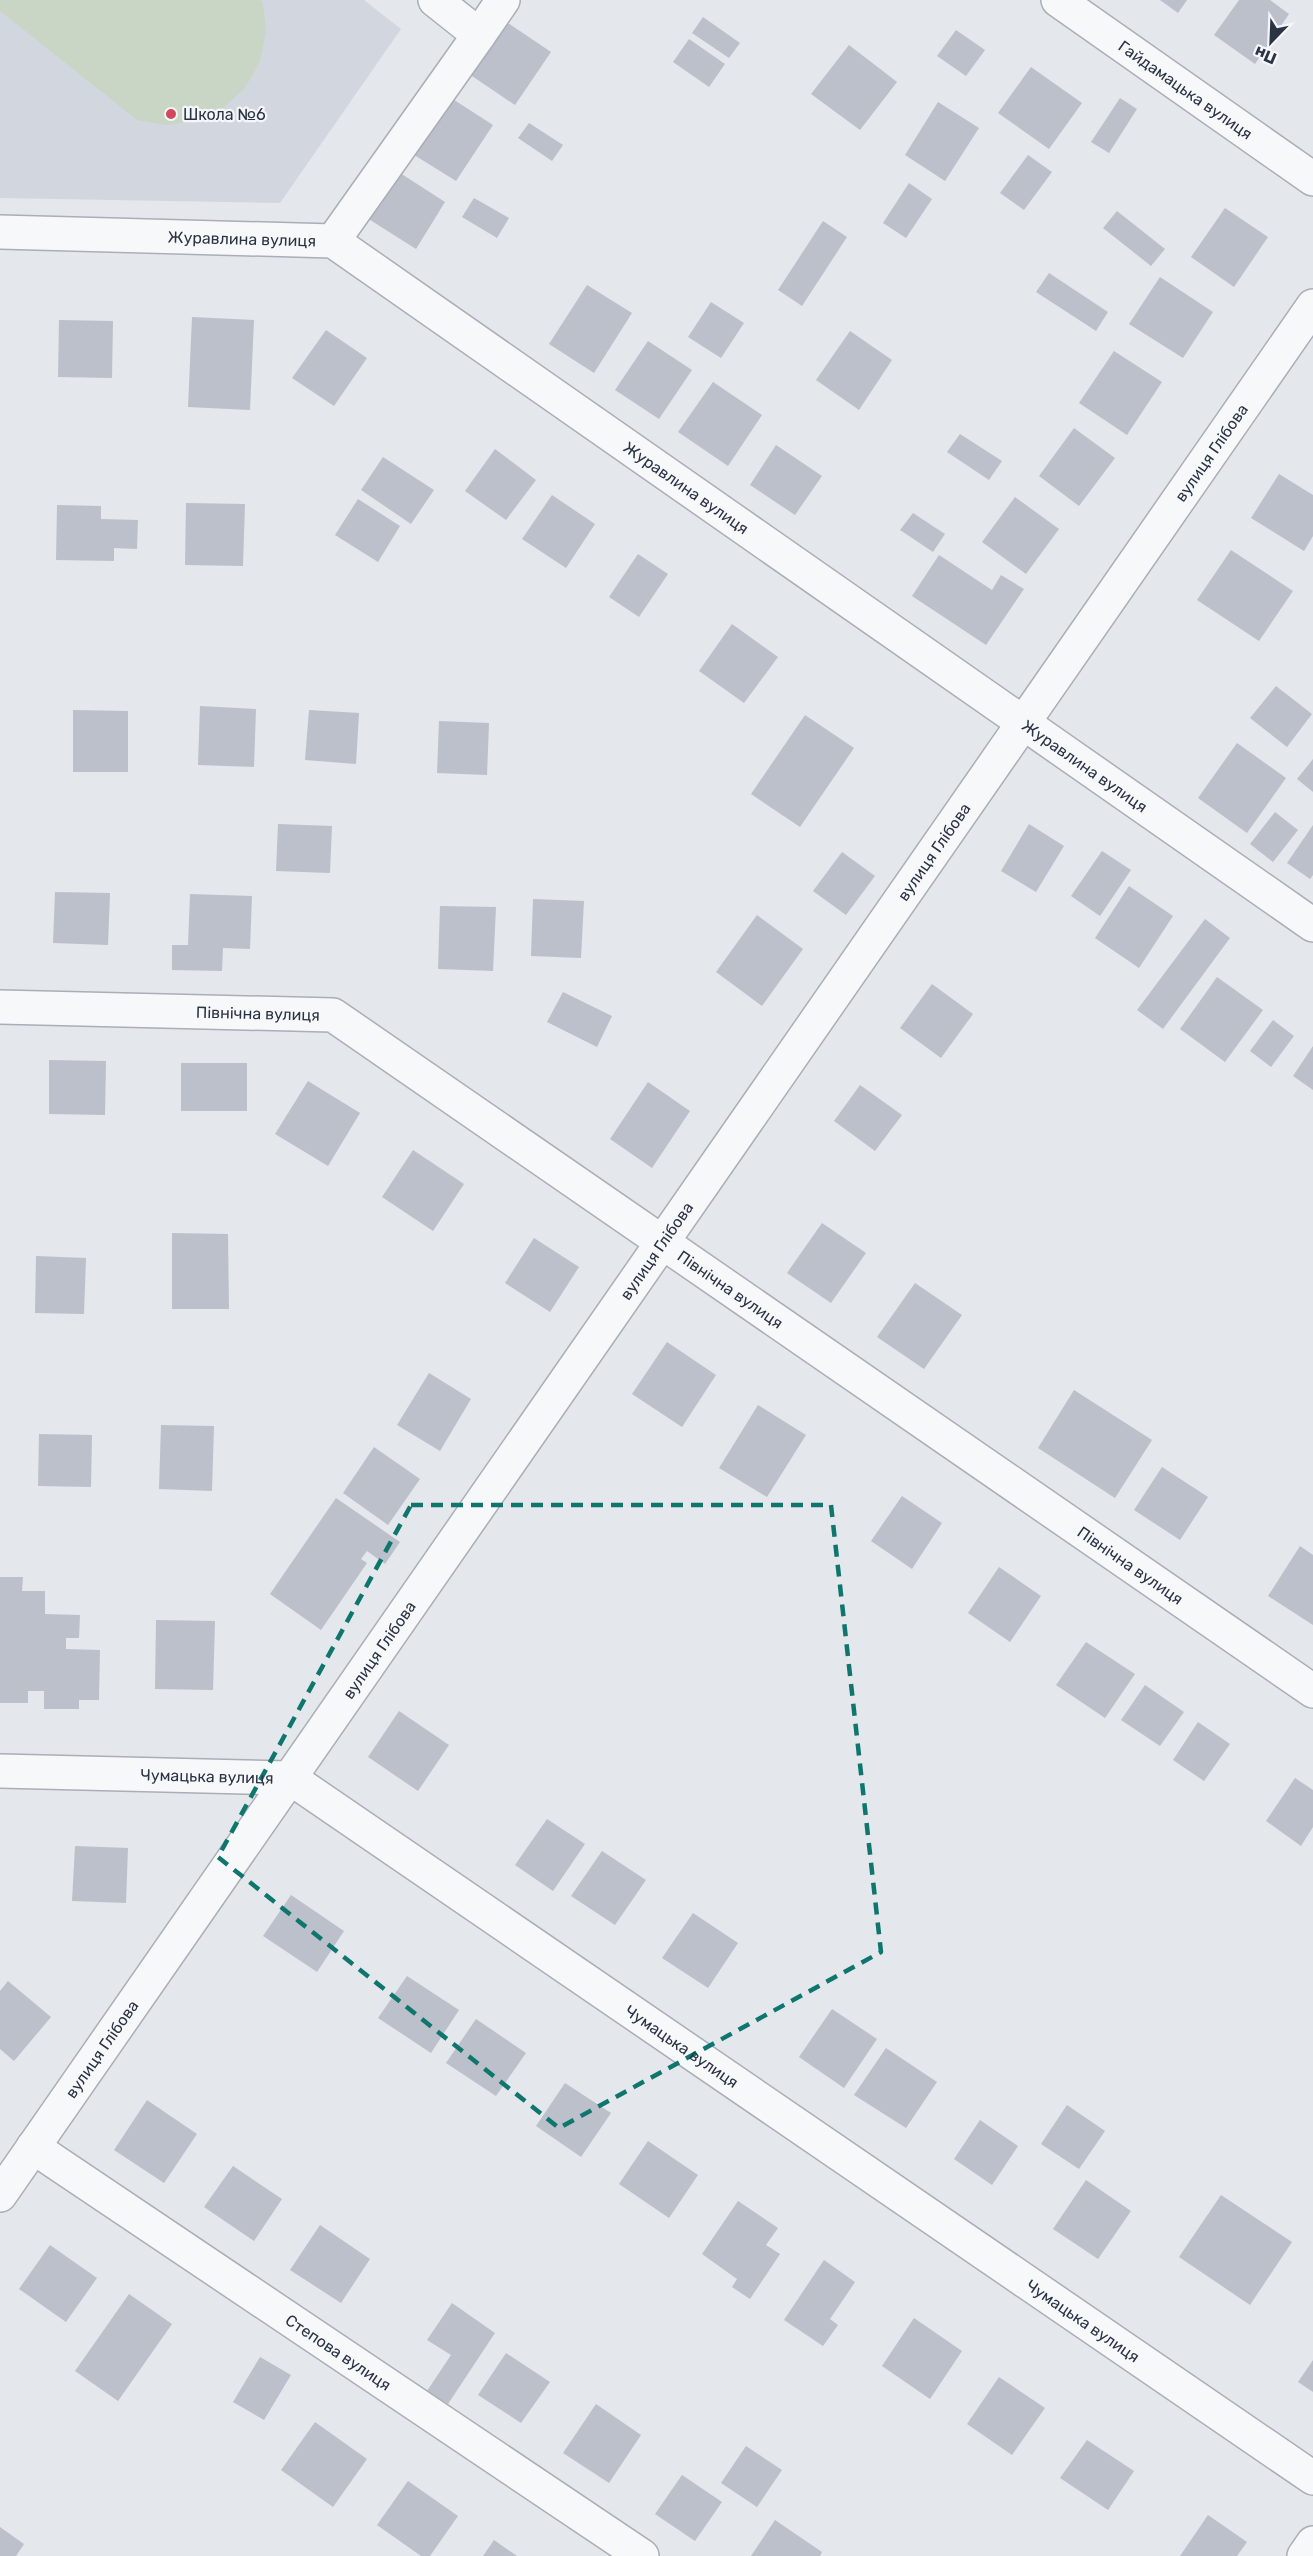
<svg xmlns="http://www.w3.org/2000/svg" width="1313" height="2556" font-family="Rubik,sans-serif">
<rect width="100%" height="100%" fill="#e4e7ec"/>
<path fill="#d2d6de" d="M0 0H364L401 29 280 203 0 198Z"/>
<path fill="#c9d6c5" d="M0 0H260L263 3 266 32 260 61 245 88 223 108 196 121 166 125 137 120 0 11Z"/>
<path fill="#bbc0ca" d="M1160 0H1187L1178 13Z
M1239 0H1270L1289 14 1255 64 1214 35Z
M703 17 740 43 729 58 692 33Z
M502 19 551 52 515 105 466 72Z
M956 30 985 50 966 76 937 56Z
M689 39 725 64 709 87 673 62Z
M849 45 897 82 860 130 811 94Z
M1031 67 1082 103 1049 149 998 113Z
M448 96 493 125 456 181 411 153Z
M1120 98 1137 109 1109 153 1091 142Z
M938 102 979 128 945 181 905 155Z
M529 123 563 145 552 161 518 138Z
M1028 155 1052 172 1024 210 1000 193Z
M397 171 445 202 416 249 367 218Z
M909 183 932 199 906 238 883 223Z
M474 198 509 218 497 238 462 217Z
M1225 208 1268 237 1234 287 1191 257Z
M1117 211 1165 249 1151 266 1103 228Z
M823 221 847 237 802 306 778 290Z
M1049 273 1108 312 1096 331 1036 292Z
M1160 277 1213 312 1183 358 1129 324Z
M587 285 632 313 594 373 549 344Z
M711 302 744 323 721 358 688 337Z
M192 317 254 320 250 410 188 407Z
M59 320 113 321 112 378 58 377Z
M326 330 367 358 334 406 292 378Z
M850 331 892 360 859 410 816 380Z
M648 341 692 370 659 419 615 390Z
M1114 351 1162 382 1127 435 1079 403Z
M713 382 762 415 728 466 678 432Z
M1074 428 1115 458 1079 506 1039 476Z
M960 434 1002 461 989 480 947 452Z
M776 445 822 476 795 515 750 485Z
M495 449 536 480 506 520 465 491Z
M383 457 434 490 411 524 361 490Z
M1279 474 1313 495V536L1304 551 1251 518Z
M552 495 595 524 566 568 522 539Z
M1015 497 1059 529 1026 574 982 542Z
M358 499 400 526 378 562 335 535Z
M186 503 245 504 243 566 185 565Z
M57 505 101 506V519L138 520 137 549 114 548V561L56 560Z
M913 513 945 534 933 552 900 530Z
M1231 550 1293 591 1259 641 1197 600Z
M638 554 668 574 639 617 609 597Z
M939 555 992 590 1001 575 1024 589 986 645 912 596Z
M732 624 778 657 744 703 699 671Z
M1276 686 1312 714 1287 747 1250 718Z
M200 706 256 709 254 767 198 765Z
M73 710 128 711V772H73Z
M309 710 359 713 356 764 305 760Z
M805 715 854 748 800 827 751 794Z
M439 721 489 723 487 775 437 773Z
M1237 743 1286 778 1247 833 1198 798Z
M1313 759V792L1297 779Z
M1275 812 1298 830 1273 862 1250 844Z
M278 824 332 826 330 873 276 871Z
M1029 824 1064 846 1036 892 1001 871Z
M1313 825V875L1310 879 1287 863Z
M1102 851 1131 870 1100 916 1071 896Z
M842 852 875 876 846 915 813 891Z
M1129 886 1173 916 1139 968 1095 938Z
M55 892 110 893 108 945 53 943Z
M190 894 252 896 250 949 223 948 222 971 172 970V945H188Z
M533 899 584 901 581 958 531 956Z
M440 906 496 907 493 971 438 969Z
M757 915 803 949 762 1006 716 972Z
M1205 919 1230 938 1163 1029 1137 1010Z
M1217 977 1263 1010 1225 1062 1180 1029Z
M932 984 973 1014 941 1058 900 1028Z
M563 992 612 1016 597 1047 547 1022Z
M1273 1020 1294 1036 1271 1067 1250 1051Z
M1313 1046V1090L1293 1076Z
M49 1060 106 1061 105 1115 49 1114Z
M181 1063H247V1111H181Z
M308 1081 360 1113 328 1166 275 1134Z
M648 1082 690 1111 652 1168 610 1139Z
M860 1085 902 1115 875 1151 834 1121Z
M413 1150 464 1184 433 1231 382 1197Z
M822 1223 866 1253 831 1303 787 1273Z
M172 1233 228 1234 229 1309H172Z
M534 1238 579 1267 550 1312 505 1283Z
M36 1256 86 1258 84 1314 35 1313Z
M915 1283 962 1315 924 1369 877 1337Z
M667 1342 716 1375 682 1427 632 1394Z
M429 1373 471 1399 440 1451 397 1425Z
M1074 1390 1152 1440 1115 1498 1038 1448Z
M758 1405 806 1435 767 1497 719 1468Z
M161 1425 214 1426 212 1491 159 1489Z
M39 1434 92 1435 91 1487 38 1486Z
M374 1447 420 1479 388 1525 343 1493Z
M1162 1467 1208 1497 1180 1540 1134 1510Z
M902 1496 942 1523 912 1569 871 1541Z
M336 1498 400 1542 385 1564 367 1551 361 1559 367 1563 321 1630 270 1594Z
M1300 1546 1313 1555V1625L1268 1596Z
M999 1567 1041 1596 1010 1642 968 1613Z
M0 1577H23L22 1591H45V1614L80 1615 79 1638H66V1649L100 1650 99 1700H79V1709H44V1691H28V1703H0Z
M156 1620 215 1621 213 1690 155 1689Z
M1086 1642 1135 1674 1105 1718 1056 1685Z
M1145 1685 1184 1712 1160 1746 1121 1720Z
M399 1711 449 1745 418 1791 368 1757Z
M1198 1722 1230 1744 1204 1781 1173 1760Z
M1295 1778 1313 1790V1827L1301 1846 1266 1821Z
M547 1819 585 1844 553 1891 515 1865Z
M75 1846 128 1848 126 1903 72 1901Z
M602 1851 646 1880 615 1925 571 1896Z
M291 1895 344 1931 317 1972 263 1936Z
M693 1913 738 1943 708 1988 662 1958Z
M407 1976 459 2010 431 2053 378 2018Z
M8 1981 51 2017 14 2061 0 2049V1991Z
M832 2009 877 2039 844 2088 799 2057Z
M476 2019 526 2053 496 2096 446 2063Z
M886 2048 937 2082 906 2128 854 2095Z
M565 2083 611 2113 581 2157 536 2126Z
M147 2100 197 2134 164 2183 114 2150Z
M1067 2105 1105 2131 1079 2169 1041 2144Z
M980 2120 1018 2146 992 2185 954 2159Z
M648 2141 698 2175 669 2218 619 2184Z
M233 2166 282 2199 254 2241 204 2207Z
M1086 2180 1131 2211 1098 2259 1053 2229Z
M1221 2195 1292 2242 1250 2305 1179 2257Z
M738 2201 778 2228 766 2245 780 2254 750 2299 732 2287 737 2279 702 2254Z
M320 2225 370 2259 341 2303 290 2270Z
M50 2245 97 2278 66 2322 19 2289Z
M824 2260 855 2282 830 2319 838 2325 823 2346 784 2320Z
M129 2294 172 2324 118 2401 75 2371Z
M452 2303 495 2333 448 2404 427 2391 451 2355 427 2340Z
M914 2318 962 2351 930 2399 882 2366Z
M506 2353 550 2382 521 2423 478 2395Z
M260 2357 291 2375 264 2420 233 2402Z
M1313 2360V2392L1298 2382Z
M999 2377 1045 2408 1012 2455 967 2424Z
M596 2404 641 2435 609 2483 563 2453Z
M315 2422 367 2459 333 2507 281 2470Z
M1087 2440 1134 2471 1108 2510 1060 2478Z
M746 2446 782 2470 757 2507 721 2483Z
M682 2475 722 2502 695 2541 655 2514Z
M408 2481 458 2516 430 2556H421L377 2525Z
M1208 2515 1247 2542 1237 2556H1180Z
M775 2520 822 2552 820 2556H751Z
M0 2527 24 2544 16 2556H0Z
M494 2540 517 2556H483Z"/>
<g fill="none" stroke-linecap="round" stroke-linejoin="round">
<defs>
<g id="minor">
<path id="s1" d="M1058 0 1313 179"/>
<path d="M479 35 503 0"/>
<path id="s2" d="M0 232 333 241 1313 925"/>
<path d="M333 241 479 35 435 0"/>
<path id="s3" d="M0 1007 333 1015 1313 1691"/>
<path id="s4" d="M0 1771 290 1778 1313 2478"/>
<path id="s5" d="M33 2147 642 2556"/>
<path id="s6" d="M0 2195 1313 306"/>
<path d="M1304 2556 1313 2543"/>
</g>
</defs>
<use href="#minor" stroke="#a9aeb7" stroke-width="36"/>
<use href="#minor" stroke="#f7f8fa" stroke-width="33"/>
</g>
<path fill="none" stroke="#0f766e" stroke-width="4.5" stroke-dasharray="12 8" stroke-linejoin="round" d="M411 1505H831L881 1952 559 2128 218 1857Z"/>
<circle fill="#d1495b" stroke="#f4f6f9" stroke-width="2" cx="171" cy="114" r="6"/>
<g text-anchor="middle" dominant-baseline="central" stroke-width="4.5" stroke-linejoin="round" paint-order="stroke">
<g font-size="16" fill="#2b3445" stroke="#f4f6f9">
<text stroke="none"><textPath href="#s1" startOffset="156">Гайдамацька вулиця</textPath></text>
<text stroke="none"><textPath href="#s2" startOffset="242">Журавлина вулиця</textPath></text>
<text stroke="none"><textPath href="#s6" startOffset="2122">вулиця Глібова</textPath></text>
<text stroke="none"><textPath href="#s2" startOffset="764">Журавлина вулиця</textPath></text>
<text stroke="none"><textPath href="#s2" startOffset="1250">Журавлина вулиця</textPath></text>
<text stroke="none"><textPath href="#s6" startOffset="1636">вулиця Глібова</textPath></text>
<text stroke="none"><textPath href="#s3" startOffset="258">Північна вулиця</textPath></text>
<text stroke="none"><textPath href="#s6" startOffset="1150">вулиця Глібова</textPath></text>
<text stroke="none"><textPath href="#s3" startOffset="816">Північна вулиця</textPath></text>
<text stroke="none"><textPath href="#s3" startOffset="1302">Північна вулиця</textPath></text>
<text stroke="none"><textPath href="#s6" startOffset="664">вулиця Глібова</textPath></text>
<text stroke="none"><textPath href="#s4" startOffset="207">Чумацька вулиця</textPath></text>
<text stroke="none"><textPath href="#s4" startOffset="765">Чумацька вулиця</textPath></text>
<text stroke="none"><textPath href="#s6" startOffset="178">вулиця Глібова</textPath></text>
<text stroke="none"><textPath href="#s4" startOffset="1251">Чумацька вулиця</textPath></text>
<text stroke="none"><textPath href="#s5" startOffset="368">Степова вулиця</textPath></text>
</g>
<g font-size="16" fill="#2b3445" stroke="#f4f6f9" text-anchor="start">
<text x="183" y="114">Школа №6</text>
</g>
</g>
<g transform="translate(1271 42) rotate(203)" stroke="#f4f6f9" stroke-width="4.5" paint-order="stroke">
<path d="M0-4.5L10 22L0 15L-10 22Z" fill="#2b3445"/>
<text y="-9" font-size="16" font-weight="bold" text-anchor="middle" fill="#2b3445">Пн</text>
</g>
</svg>
